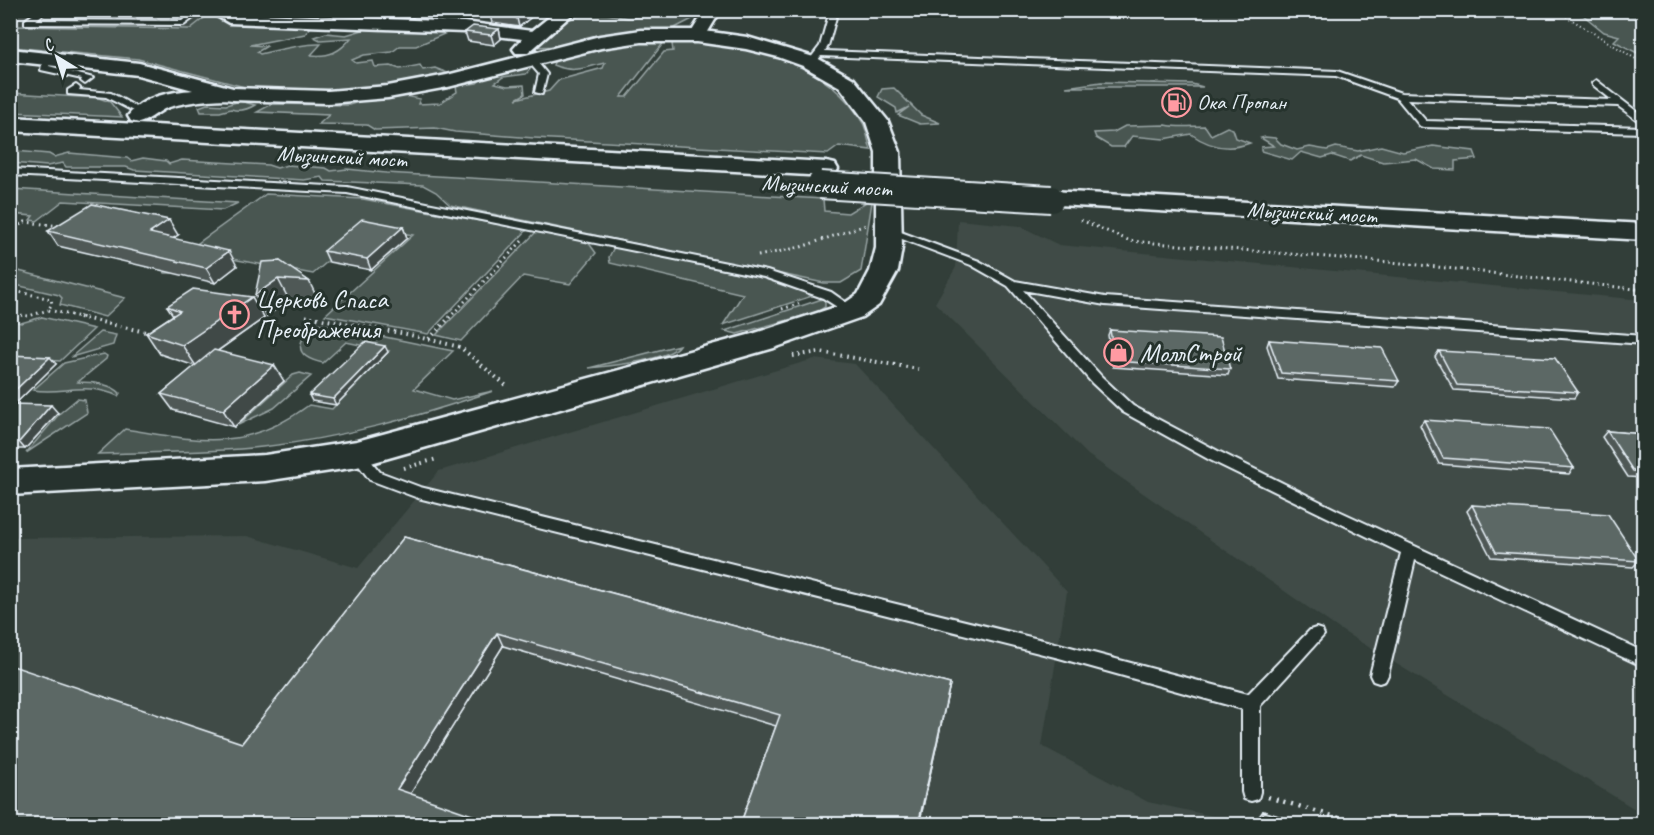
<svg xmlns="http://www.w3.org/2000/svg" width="1654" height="835" font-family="Caveat,sans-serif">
<rect width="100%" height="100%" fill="#323e39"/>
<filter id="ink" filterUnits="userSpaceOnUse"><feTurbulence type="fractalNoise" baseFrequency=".0167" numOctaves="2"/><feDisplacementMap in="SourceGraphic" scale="12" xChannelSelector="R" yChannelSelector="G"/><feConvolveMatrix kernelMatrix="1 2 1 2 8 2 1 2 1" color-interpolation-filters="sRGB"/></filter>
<g filter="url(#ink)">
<path fill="#3f4b46" d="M11 11H213L179 38 11 37Z
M958 220 1020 226 1059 245 1643 300V814L1339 629 1088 455 935 303 956 267Z
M814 359 855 364 1067 592 1042 746 1148 802 1250 824H11L10 538 247 536 358 568 439 471Z"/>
<path fill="#495651" stroke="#98a4a4" stroke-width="1.5" d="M213 11H305L272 22C286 25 299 22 311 27L305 34 250 45 267 46 257 52 260 54C277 50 304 43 321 44L311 55C329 57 340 52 351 38L320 40 314 37 326 33 346 35 366 29 387 28 401 31 424 26 446 28 449 32 416 46H400L392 52 364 55 352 60 356 63 373 61 375 67 391 66 400 69 420 65 423 70 435 68 450 74 442 80 357 92 256 90 138 59 11 47V26L190 29Z
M572 11H600L601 14C612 13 620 18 630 18 651 16 678 3 696 17L671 30H649L631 35 614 33 563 46 534 47 528 40C546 32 563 20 582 15Z
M1562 11H1643V56L1614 41 1619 36 1604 32 1583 15Z
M680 39C745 48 824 56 863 123 867 131 868 141 871 150L839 146 828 154 534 138 455 132 435 128 375 130 367 125 319 124 329 115 257 112 272 104 349 105 371 98 400 95 420 99 418 104 440 103 457 92 456 86 477 83 485 76 520 67 533 66 526 74 503 77 495 83 507 86 524 85 525 94 516 99 549 91 559 80 603 68 605 63C585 67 575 74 553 65L556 57 618 42 665 41 621 97H627L664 52 673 51 672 44Z
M1101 82 1192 84 1203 87H1066Z
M894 88 921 115 940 123 920 124 898 115 909 107 897 113 896 108 878 97 882 89Z
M10 93 99 98 110 102 122 117 11 112Z
M240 101 255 105C247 110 240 112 231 109L220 112H201L199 107 207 104 226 105Z
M1166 125C1179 128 1191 126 1205 126L1211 135 1227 127 1233 129 1236 138 1250 143C1229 151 1209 147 1191 134L1164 139 1132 136 1124 147H1111L1096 138 1094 133 1114 132 1125 126Z
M1265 137 1275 138 1281 144 1297 150 1310 147 1327 150 1336 147 1358 151 1381 146 1403 152 1433 146 1474 151 1477 159 1455 161V170L1434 169 1416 159 1383 162 1361 155 1350 161 1332 155 1322 158 1301 152 1292 160 1261 151V147L1274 146 1261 138Z
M15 151 49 154 54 157 69 153 127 158 131 161 143 158 166 161 169 164 182 160 268 165 277 168 287 165 326 168 331 171 347 169 386 173 823 199 824 211 848 213 866 202H872L861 271 841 283H824L450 205 436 192 423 185 325 181 322 177 304 180 134 170 126 167H66L63 163 47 166 11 163 10 152Z
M10 189H11L238 203 223 210 63 201 37 221 30 220 33 216 11 214Z
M266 194 363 199 527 230 428 334 325 315 413 235 368 227 313 274 200 253 172 273H165L162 269Z
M536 232 588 242 596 253 570 284 523 276 461 341 436 335Z
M614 247 762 278 818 294 723 325 743 294 610 263 609 257Z
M11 269 125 298 105 317 60 305 62 298 59 295 11 284Z
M825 298V307L817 312 737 334 725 331Z
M42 317 94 329 60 361 11 358 10 320 21 323Z
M317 323 453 351 414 389 452 400 493 391C417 417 342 438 262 447 208 453 152 452 98 454L125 429C198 441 245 453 309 405L332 409 389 351 346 342 323 363C291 356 297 340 317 323Z
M100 332 116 335 113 345 71 357Z
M679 345C669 361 608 366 589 368Z
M104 354 107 356 106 359 78 382C91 383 109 382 120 393L118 396C84 381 64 395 33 390L64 363Z
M300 373 311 376 274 408 238 425 293 375Z
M77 399 85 400 87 413 26 453 60 413Z"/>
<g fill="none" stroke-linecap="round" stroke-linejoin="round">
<defs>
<path id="lane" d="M39 10H48L36 20 182 21 196 10H204L184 25 25 24V20Z
M830 10H838L828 46 825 51 1337 71 1401 93 1612 100 1593 85 1592 83 1596 80 1644 117V125L1618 106 1407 99 1426 121 1644 127V133L1423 127 1420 126 1397 98 1336 76 821 56 817 61H811L810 59 820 46Z
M43 57 50 59 49 66 93 78 85 84 81 81 82 79 41 70Z
M528 58H534L547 74 542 94 535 92 539 74 527 60Z
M76 85 80 88 79 90 111 93 140 109 133 111 106 97 68 94V90Z
M10 169 347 187 767 271 831 292 858 311 856 314H848L823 298 764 277 347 193 10 175Z
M890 228 979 261 1015 281 1105 297 1644 336V344L1105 305 1023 290 1102 377 1133 406 1218 451 1339 511 1644 652V667L1415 560 1388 675 1385 681 1379 683 1373 681 1370 675 1401 553 1208 459 1123 412 1092 383 1008 286 971 265 886 233 885 231Z
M357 449 362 450 380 472 420 487 1059 644 1248 694 1310 630 1316 628 1322 630 1324 635 1260 706V792L1258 799 1251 801 1244 799 1242 792V709L1059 658 418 498 370 480 350 454 352 450Z"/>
<path id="street" d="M214 10H232L233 13 464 22 532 31 558 10H577L528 53H516L513 49 522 39 464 32 229 23 215 15Z
M705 10H721L703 40H691L689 36Z"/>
<path id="secondary" d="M641 30H697L747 37 817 58 854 79 888 121 900 152 902 248 898 271 879 305 862 317 774 348 357 467 265 481 10 495V469L265 455 357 441 752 334 842 305 858 294 870 271 876 248V152L866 122 840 87 803 66 778 57 746 49 697 42H641L601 48 448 87 388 98 328 103 233 100C221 97 177 103 164 109 155 114 149 120 139 123L131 121 128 116C142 96 171 92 193 90L138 75 10 61V49L139 63 233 88 328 91 388 86 447 75 600 36Z"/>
<path id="primary" d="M10 117 826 162 835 164 838 169 835 174 826 176 10 131Z
M1051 191 1644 224V240L1042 204 1038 199 1042 194Z"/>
</defs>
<use href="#lane" stroke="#e8f1f8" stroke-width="4"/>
<use href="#street" stroke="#e8f1f8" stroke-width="5"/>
<use href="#secondary" stroke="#e8f1f8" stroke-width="5"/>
<use href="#primary" stroke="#e8f1f8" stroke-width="5"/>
<path stroke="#e8f1f8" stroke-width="2" stroke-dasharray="1 3" stroke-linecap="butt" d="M1556 10 1644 64"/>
<path stroke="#e8f1f8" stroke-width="3" stroke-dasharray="1.5 4" stroke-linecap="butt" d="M1081 220 1130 241 1401 263 1644 290
M10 230 25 222 61 226
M758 256 801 247 866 225
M10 290 51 299 52 304 48 310 85 318
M782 309 801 303
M10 314 29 316 48 310
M306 316 319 318
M449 318 523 240"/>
<path stroke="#e8f1f8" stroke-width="4" stroke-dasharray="1.5 4.5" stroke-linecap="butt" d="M79 317 150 333
M311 317 406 334 460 347 509 388
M429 339 450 317
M793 356 820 352 918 369
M404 468 437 459"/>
<path stroke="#e8f1f8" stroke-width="4.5" stroke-dasharray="2 6" stroke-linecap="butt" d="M1268 797 1359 824"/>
<use href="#lane" fill="#26332d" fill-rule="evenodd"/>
<use href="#street" fill="#26332d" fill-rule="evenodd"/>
<use href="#secondary" fill="#26332d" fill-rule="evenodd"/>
<use href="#primary" fill="#26332d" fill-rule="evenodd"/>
<defs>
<path id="primary-bridge" d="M820 185 1051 199"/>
</defs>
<use href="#primary-bridge" stroke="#e8f1f8" stroke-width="30" stroke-linecap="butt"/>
<use href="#primary-bridge" stroke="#26332d" stroke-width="26"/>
</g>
<path fill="#4f5957" stroke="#e8f1f8" stroke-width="1.5" d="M384 10H420L412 18 386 17Z
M540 10 519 27 492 23 490 14Z
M499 29 501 39 494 45 468 41 465 32Z
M403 227 407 238 371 270 329 262 324 251Z
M48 231 178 235 173 238 237 266 215 283 58 246Z
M280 261 309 281 319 302 289 300 267 316Z
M252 297 264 318 218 351 284 381 234 427 173 410 161 394 195 366 160 354 146 333 173 315 167 306Z
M1110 330 1230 369 1228 375 1113 367 1108 335Z
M1269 340 1399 381 1395 387 1278 379 1267 346Z
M1439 351 1578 392 1574 398 1454 390 1435 357Z
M388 352 336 405 312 401 309 395Z
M10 355 56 364 15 404 58 413 25 449H10Z
M1424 420 1574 468 1569 474 1439 464 1420 425Z
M1607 431 1644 434V478L1628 477 1602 437Z
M1472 505 1639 561 1633 567 1491 557 1467 511Z
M404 537 950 684 919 825H740L776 726 503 646 410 794 242 743Z
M1263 811 1306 825H1253Z"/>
<path fill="#404947" stroke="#e8f1f8" stroke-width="1.5" d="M410 10H420L412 18Z
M526 10H540L519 27 517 18Z
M499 29 501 39 494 45 491 35Z
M169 220 178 235 159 248 150 233Z
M403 227 407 238 371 270 367 259Z
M229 251 237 266 215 283 206 268Z
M278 279 289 300 267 316 255 295Z
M252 297 264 318 196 366 182 345Z
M385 346 388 352 336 405 333 399Z
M50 357 56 364 10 409V395Z
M274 365 284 381 234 427 223 410Z
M51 405 58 413 25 449 19 442Z
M497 633 503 646 406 801 397 789Z
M950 684 919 825H918Z"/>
<path fill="#5c6865" stroke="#e8f1f8" stroke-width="1.5" d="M495 10H526L517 18 490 14Z
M473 26 499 29 491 35 465 32Z
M92 204 169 220 150 233 229 251 206 268 48 231Z
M362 219 403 227 367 259 324 251Z
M280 261 309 281 278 279 255 295 262 262Z
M193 289 252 297 182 345 146 333 180 311 167 306Z
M1110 330 1221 337 1230 369 1115 361Z
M1269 340 1382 348 1399 381 1281 373Z
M365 342 385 346 333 399 309 395Z
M214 350 274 365 223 410 161 394Z
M1439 351 1555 358 1578 392 1457 385Z
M10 355 50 357 10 395Z
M10 404 51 405 19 442H10Z
M1424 420 1549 429 1574 468 1443 458Z
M1607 431 1644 434V472L1633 471Z
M1472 505 1608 514 1639 561 1496 552Z
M404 537 950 684 918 825H740L780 715 497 633 397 789 501 825H10V665L242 743Z
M1263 811 1306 825H1263Z"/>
</g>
<defs>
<symbol id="fuel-ring" viewBox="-11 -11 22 22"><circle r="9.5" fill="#26332d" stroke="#ff9aa2" stroke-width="1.5"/><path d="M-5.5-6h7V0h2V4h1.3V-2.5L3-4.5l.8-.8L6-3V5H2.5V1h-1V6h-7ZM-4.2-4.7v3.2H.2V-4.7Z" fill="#ff9aa2"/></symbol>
<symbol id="church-ring" viewBox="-11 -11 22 22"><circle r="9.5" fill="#26332d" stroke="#ff9aa2" stroke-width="1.5"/><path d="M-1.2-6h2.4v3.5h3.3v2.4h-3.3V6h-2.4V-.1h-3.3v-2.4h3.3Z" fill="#ff9aa2"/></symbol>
<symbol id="shop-ring" viewBox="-11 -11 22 22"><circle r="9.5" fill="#26332d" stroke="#ff9aa2" stroke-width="1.5"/><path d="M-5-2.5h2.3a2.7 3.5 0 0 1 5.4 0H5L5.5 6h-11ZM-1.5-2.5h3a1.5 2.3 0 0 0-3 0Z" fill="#ff9aa2"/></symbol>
</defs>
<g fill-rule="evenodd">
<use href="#fuel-ring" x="1160" y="86" width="33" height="33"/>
<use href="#church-ring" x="218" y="298" width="33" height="33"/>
<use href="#shop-ring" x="1102" y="336" width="33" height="33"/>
</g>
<g text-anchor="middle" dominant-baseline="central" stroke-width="6" stroke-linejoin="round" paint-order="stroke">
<g font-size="22" fill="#e8f1f8" stroke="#26332d" text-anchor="start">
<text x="1197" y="102">Ока Пропан</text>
</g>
<g font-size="22" fill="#e8f1f8" stroke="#26332d">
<text transform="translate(342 157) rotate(3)">Мызинский мост</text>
<text transform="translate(827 186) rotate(3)">Мызинский мост</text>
<text transform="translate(1312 213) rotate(3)">Мызинский мост</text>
</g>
<g font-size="26" fill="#e8f1f8" stroke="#26332d" text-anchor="start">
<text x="256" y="299">Церковь Спаса<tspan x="256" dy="30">Преображения</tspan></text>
<text x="1140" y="353">МоллСтрой</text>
</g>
</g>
<rect width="1654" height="835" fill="none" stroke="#26332d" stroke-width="36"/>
<rect x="18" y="18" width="1618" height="799" fill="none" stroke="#e8f1f8" stroke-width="2" filter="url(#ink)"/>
<g transform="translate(57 57) rotate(322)" stroke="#26332d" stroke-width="4.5" paint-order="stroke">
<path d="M0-4.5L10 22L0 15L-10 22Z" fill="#e8f1f8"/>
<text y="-9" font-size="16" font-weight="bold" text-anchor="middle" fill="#e8f1f8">С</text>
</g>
</svg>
